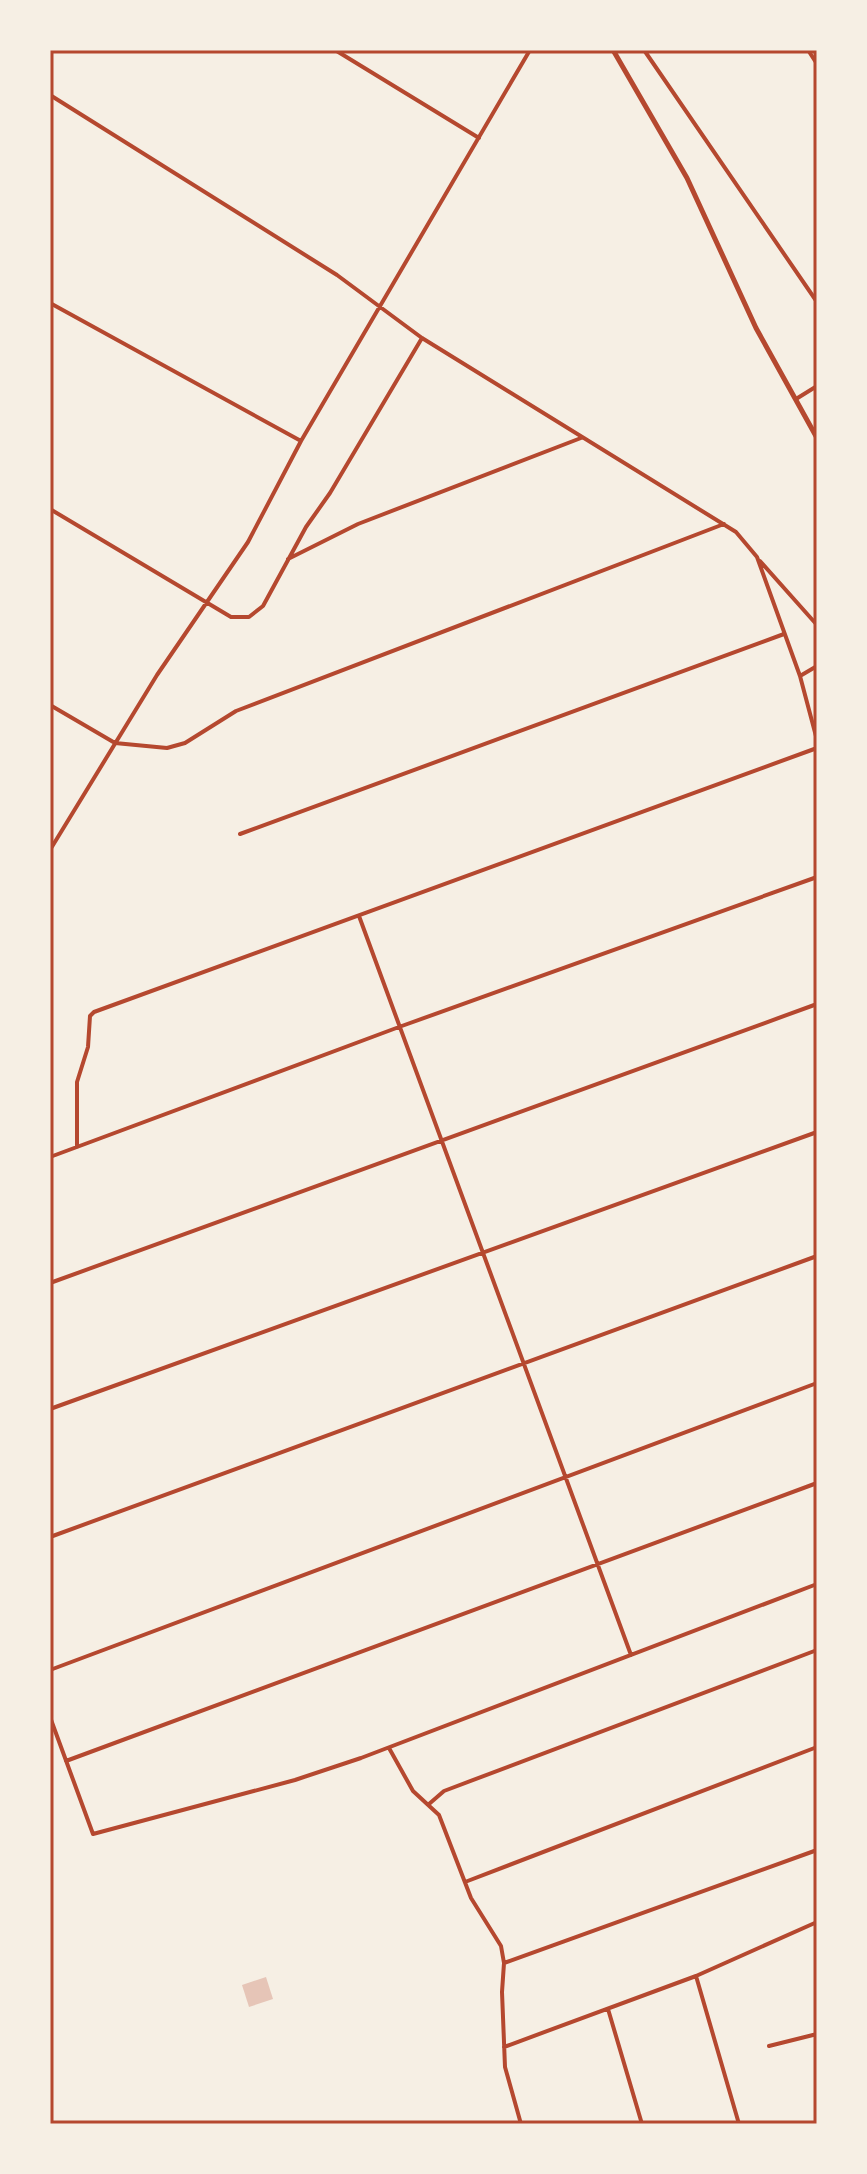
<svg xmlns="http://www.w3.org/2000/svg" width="867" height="2174" font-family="'IBM Plex Sans',sans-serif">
<rect width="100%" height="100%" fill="#f6efe4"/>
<path fill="#e6c5b7" d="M266 1977 273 1999 249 2007 242 1985Z"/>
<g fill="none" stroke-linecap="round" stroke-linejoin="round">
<path stroke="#b5482f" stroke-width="4" d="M335 50 479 138
M644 50 817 302
M808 50 817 64
M50 95 337 275 422 338 736 532 757 557 800 676 817 740
M50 303 301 441
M796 399 817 386
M50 509 231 617H249L263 606 306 527 330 493 422 338
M288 559 358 524 581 438
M760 561 817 625
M800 676 817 666
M50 705 115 743 167 748 185 743 236 711 724 524
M240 834 784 634
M50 850 157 675 248 542 301 441 530 50
M359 916 631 1655
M77 1147V1082L88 1047 90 1016 94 1012 817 748
M50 1157 399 1027 817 877
M50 1283 817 1004
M50 1409 817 1132
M50 1537 817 1256
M50 1670 817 1383
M50 1717 93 1834 295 1780 361 1758 817 1584
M389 1748 413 1791 439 1815 471 1898 501 1946 504 1963 502 1992 505 2067 521 2124
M66 1761 817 1483
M429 1804 444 1791 817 1650
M465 1882 817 1747
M504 1963 817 1850
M696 1976 739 2124
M608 2009 642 2124
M769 2046 817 2034
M504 2047 696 1976 817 1922"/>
<path stroke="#b5482f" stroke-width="5" d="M613 50 687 178 756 328 817 438"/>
</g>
<rect width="867" height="2174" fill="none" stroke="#f6efe4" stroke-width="104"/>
<rect x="52" y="52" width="763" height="2070" fill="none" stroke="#b5482f" stroke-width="3"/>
</svg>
